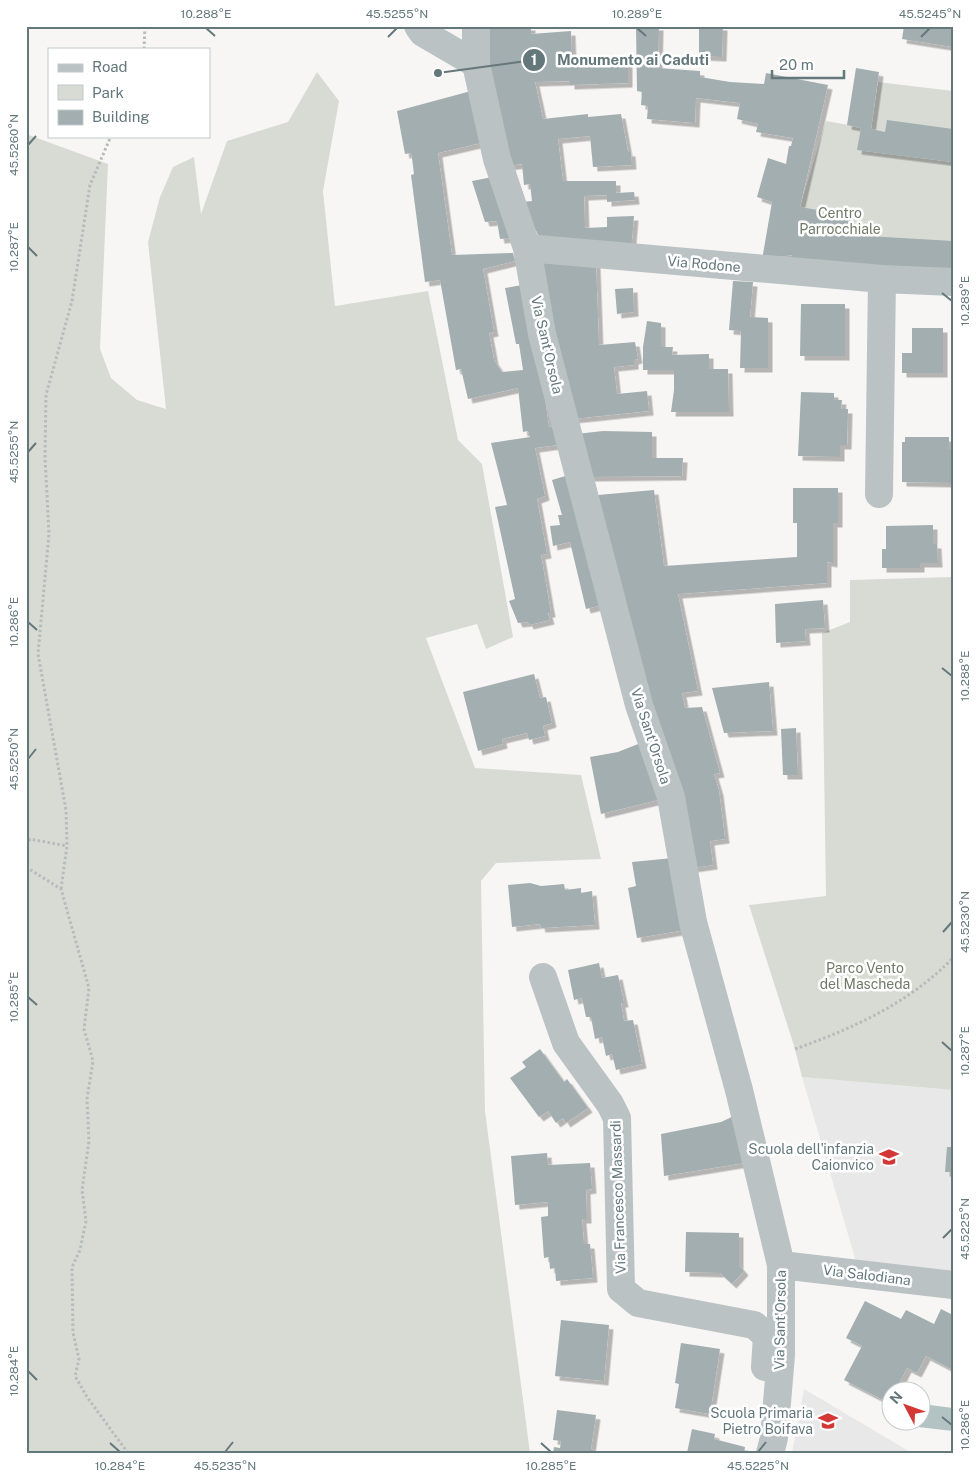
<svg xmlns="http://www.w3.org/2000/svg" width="979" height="1479" font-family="'Public Sans',sans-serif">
<defs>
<filter id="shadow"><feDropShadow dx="4.5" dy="4.5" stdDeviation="0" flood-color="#0004"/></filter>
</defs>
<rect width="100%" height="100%" fill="#f7f6f4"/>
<path fill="#e7e8e7" d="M802 1077 953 1090V1275L857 1265Z
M804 1389 912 1453H792Z"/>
<path fill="#d8dbd4" d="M317 72 339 101 323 191 335 306 428 291 458 440 482 464 513 637 486 649 477 624 426 638 475 768 581 775 601 859 496 863 481 881 485 1111 530 1453H26V134L108 164 100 349 111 378 137 400 166 409 148 242 160 197 173 167 194 157 201 214 227 141 288 122Z
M878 82 953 91V272L792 259 800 207 826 121 871 129Z
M953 577V1090L802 1077 795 1049 749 905 826 896 822 633 850 622V580Z"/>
<path fill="#b3c3c3" d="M922 1404 953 1408V1431L918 1427 919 1422H922Z"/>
<path fill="#a3aeb0" filter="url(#shadow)" d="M487 26H531V34L571 31 572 58 628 56V83L570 85V81L535 82 543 119 588 114V117L621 114 628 152H631L632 165 593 167 590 136 558 139 563 181H616V193L634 192 635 200 607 202V195L584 196 585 228 607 227V217L634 216 631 251 541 241 522 202 532 201 530 184 524 185 522 164 507 166 489 65Z
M636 26H659L658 68 700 71V77L730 82 764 84 766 73 828 85 800 207 830 212 829 216 851 220 850 235 953 241V272L792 259V255L762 260 772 202 757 197 768 158 786 164 789 146H791L793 138 756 132 758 124 737 119 740 103 696 98 695 123 647 119 648 106 641 105 642 92 637 91Z
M699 26H723L722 57 699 56Z
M904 26H953V47L902 39Z
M856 68 879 72 871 129 885 132 887 120 953 129V162L857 150 861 128 847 125Z
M471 91 485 142 438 153 452 255 513 253 515 261 483 269 494 332 489 333 494 360 502 372 523 370 519 344H516L505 288 528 284 549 427 561 424 564 444 535 448 545 496 537 499 547 554 541 555 551 613H548L550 620 529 625 528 622 518 623 509 601 515 599 495 507 507 505 491 443 530 437 528 431 523 432 518 388 468 399 461 369 456 370 440 280 425 282 411 175 414 174 412 158 411 153 405 154 397 111Z
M498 176 514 238 500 239 497 221 485 222 472 181Z
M542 262 596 263 599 345 635 342 638 359 634 360V365L614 367 617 394 647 391 649 411 572 419Z
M733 281 753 282 750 317 768 318V368H740L741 331 729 330Z
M633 288 634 312 617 314 615 289Z
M801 304H845V356H800Z
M647 321 661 323V347H673L672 355 709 354V369H728L729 412H671L674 390V370H643V347Z
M912 328H943V373H902V353H912Z
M801 392 834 393V400H842L841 409H848L847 445H840V457L798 456Z
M603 431 652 432V458H683L682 476 590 477 576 434Z
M905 437H949V449H952V483L902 482V442H905Z
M572 474 606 604 586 609 570 542 553 546 550 526 560 525 558 515H562L552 480Z
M793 488H838V523H833V563L827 562V583L678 594 698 691 682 693 685 708 702 707 720 773 714 774 719 791 725 839 710 841 713 865 692 868 647 699 598 495 654 490 664 566 797 557V523H793Z
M933 525V544H937L938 563H920V568H882V549H886V526Z
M823 600 825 628 805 629 806 641 776 643 775 604Z
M534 674 540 698 546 697 552 723 543 726 545 736 529 740 527 733 502 739 503 744 478 751 463 692Z
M769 682 773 731 724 733 712 688Z
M796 728 798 775H783L781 729Z
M643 742 662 799 601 814 590 757 618 752Z
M673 858 685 930 637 938 628 888 636 886 632 862Z
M530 883 541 886 564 884 565 890 581 888V893L592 891 595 925 541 928 540 924 512 927 508 885Z
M599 963 602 978 618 975 624 1003H621L624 1021 633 1020 642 1064 616 1070 612 1054 606 1056 602 1037 595 1039 591 1017H586L582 998 574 1000 568 970Z
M540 1049 564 1082 567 1079 588 1108 566 1123 563 1118 556 1123 548 1111 539 1117 510 1078 526 1067 522 1062Z
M736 1115 750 1162 664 1176 661 1134 721 1122Z
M947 1147H953V1172H945Z
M547 1153 548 1165 590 1163 592 1189 586 1190 587 1219H582L584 1244H590L593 1278 556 1281 555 1268 550 1269 549 1257 544 1258 541 1217 548 1216V1202L515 1205 511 1156Z
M686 1232 739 1233V1265L744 1271 732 1284 720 1273 685 1272Z
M865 1301 901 1319 906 1310 934 1324 941 1309 953 1315V1370L926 1356 917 1373 907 1368 895 1392H892L889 1403 844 1380 862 1346 846 1338Z
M561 1320 609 1325 604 1381 555 1376Z
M681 1343 720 1349 710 1414 675 1408 679 1384 675 1383Z
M557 1410 596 1415 591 1449 594 1450 593 1453H553L554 1447 560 1448 561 1441 553 1440Z
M692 1429 715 1434 714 1439 745 1447 744 1453H687Z"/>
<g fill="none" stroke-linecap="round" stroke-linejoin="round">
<path stroke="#b6bbbc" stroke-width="3" stroke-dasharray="2.5 2.5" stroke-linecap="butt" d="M144 49 145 26
M26 845 30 839 67 846
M26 867 61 889 89 988 84 1029 93 1061 87 1099 89 1141 82 1190 86 1221 80 1250 72 1267 73 1333 79 1359 75 1376 87 1397 128 1453
M61 889 67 846 66 810 38 654 49 534 45 457 46 395 72 301 90 185 111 136
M795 1049C854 1028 909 1003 953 958"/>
<path stroke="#bbc2c3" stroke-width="28" d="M418 26 423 33 476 64
M476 26V64L497 159 527 248 542 334 639 705 671 797 693 922 739 1090 781 1265V1355L774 1438 770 1453
M527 248 882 279 953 282
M879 494 882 279
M543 977 566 1043 610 1104 617 1118 621 1289 638 1303 754 1325 767 1336 765 1367
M781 1265 953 1285"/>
</g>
<path fill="none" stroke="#64787c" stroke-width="2" d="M206 28 215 36M637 28 646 36M388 37 397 28M921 37 930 28M28 145 36 136M28 247 37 256M942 293 952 301M28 452 36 443M28 622 37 630M942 668 952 676M28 759 36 749M943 932 952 922M28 997 37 1005M942 1042 952 1051M943 1238 952 1229M28 1371 37 1380M942 1417 952 1425M110 1443 120 1452M541 1443 551 1452M225 1452 233 1442M758 1452 766 1442"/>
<defs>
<symbol id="school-bare" viewBox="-9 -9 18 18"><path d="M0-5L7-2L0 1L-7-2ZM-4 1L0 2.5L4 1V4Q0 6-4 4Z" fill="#d33837" stroke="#fff" stroke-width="2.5" paint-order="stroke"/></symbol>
</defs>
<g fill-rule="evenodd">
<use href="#school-bare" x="875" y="1143" width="28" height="28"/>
<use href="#school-bare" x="814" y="1407" width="28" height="28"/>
</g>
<g text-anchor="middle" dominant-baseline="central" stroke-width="5" stroke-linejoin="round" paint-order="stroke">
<g font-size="14" fill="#6f7a67" stroke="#fff">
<text x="840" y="213">Centro<tspan x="840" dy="16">Parrocchiale</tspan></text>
<text x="865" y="968">Parco Vento<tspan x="865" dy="16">del Mascheda</tspan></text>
</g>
<g font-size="14" fill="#64787c" stroke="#fff">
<text transform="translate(704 264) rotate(5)">Via Rodone</text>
<text transform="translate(547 345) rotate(77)">Via Sant'Orsola</text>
<text transform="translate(651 736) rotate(72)">Via Sant'Orsola</text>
<text transform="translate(618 1197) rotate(-92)">Via Francesco Massardi</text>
<text transform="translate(867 1275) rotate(7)">Via Salodiana</text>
<text transform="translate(780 1320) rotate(-89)">Via Sant'Orsola</text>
</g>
<g font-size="14" fill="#64787c" stroke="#fff" text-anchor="end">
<text x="874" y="1149">Scuola dell'infanzia<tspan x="874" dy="16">Caionvico</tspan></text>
<text x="813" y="1413">Scuola Primaria<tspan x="813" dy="16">Pietro Boifava</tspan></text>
</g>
</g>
<path fill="none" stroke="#64787c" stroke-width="2" d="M438 73L534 60"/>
<g fill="#64787c" stroke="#fff" stroke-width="2">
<circle cx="438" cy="73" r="5"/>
<circle cx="534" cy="60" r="12"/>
</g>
<g font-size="15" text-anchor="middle" font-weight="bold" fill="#fff">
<text x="534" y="65">1</text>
</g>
<g font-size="15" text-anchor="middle" font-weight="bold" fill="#64787c" stroke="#fff" stroke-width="5" stroke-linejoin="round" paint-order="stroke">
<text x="633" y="65">Monumento ai Caduti</text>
</g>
<rect width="979" height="1479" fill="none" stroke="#ffffff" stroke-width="55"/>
<rect x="48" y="48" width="162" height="90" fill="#ffffff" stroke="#c1c9cb"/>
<rect x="58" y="64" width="25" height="8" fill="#bbc2c3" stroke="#c1c9cb"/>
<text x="92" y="72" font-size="15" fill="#64787c">Road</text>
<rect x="58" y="85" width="25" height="15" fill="#d8dbd4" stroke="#c1c9cb"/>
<text x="92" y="98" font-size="15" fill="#64787c">Park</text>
<rect x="58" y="110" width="25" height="15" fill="#a3aeb0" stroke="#c1c9cb"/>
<text x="92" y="122" font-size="15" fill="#64787c">Building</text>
<g transform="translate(906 1406) rotate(311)"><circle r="24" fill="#ffffff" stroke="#c1c9cb"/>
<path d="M0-4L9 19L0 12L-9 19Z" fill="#d33837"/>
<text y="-8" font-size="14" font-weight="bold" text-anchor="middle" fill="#64787c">N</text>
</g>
<path d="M772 70v8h72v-8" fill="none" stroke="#64787c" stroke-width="2.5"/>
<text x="779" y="70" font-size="15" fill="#64787c" stroke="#ffffff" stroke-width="4" paint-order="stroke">20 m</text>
<rect x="28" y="28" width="924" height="1424" fill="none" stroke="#64787c" stroke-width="2"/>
<g font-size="12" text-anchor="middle" fill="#64787c">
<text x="206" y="18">10.288°E</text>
<text x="397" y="18">45.5255°N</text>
<text x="637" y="18">10.289°E</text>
<text x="930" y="18">45.5245°N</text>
<text transform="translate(14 145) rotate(-90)" y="4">45.5260°N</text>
<text transform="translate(14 247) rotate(-90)" y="4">10.287°E</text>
<text transform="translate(965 301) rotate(-90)" y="4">10.289°E</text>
<text transform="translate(14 452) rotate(-90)" y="4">45.5255°N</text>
<text transform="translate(14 622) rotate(-90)" y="4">10.286°E</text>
<text transform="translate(965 676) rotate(-90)" y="4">10.288°E</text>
<text transform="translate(14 759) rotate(-90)" y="4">45.5250°N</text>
<text transform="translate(965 922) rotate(-90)" y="4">45.5230°N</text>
<text transform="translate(14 997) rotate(-90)" y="4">10.285°E</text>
<text transform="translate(965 1051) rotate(-90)" y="4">10.287°E</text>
<text transform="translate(965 1229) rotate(-90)" y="4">45.5225°N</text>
<text transform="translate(14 1371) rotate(-90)" y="4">10.284°E</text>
<text transform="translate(965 1425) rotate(-90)" y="4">10.286°E</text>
<text x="120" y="1470">10.284°E</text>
<text x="225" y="1470">45.5235°N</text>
<text x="551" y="1470">10.285°E</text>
<text x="758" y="1470">45.5225°N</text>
</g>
</svg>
